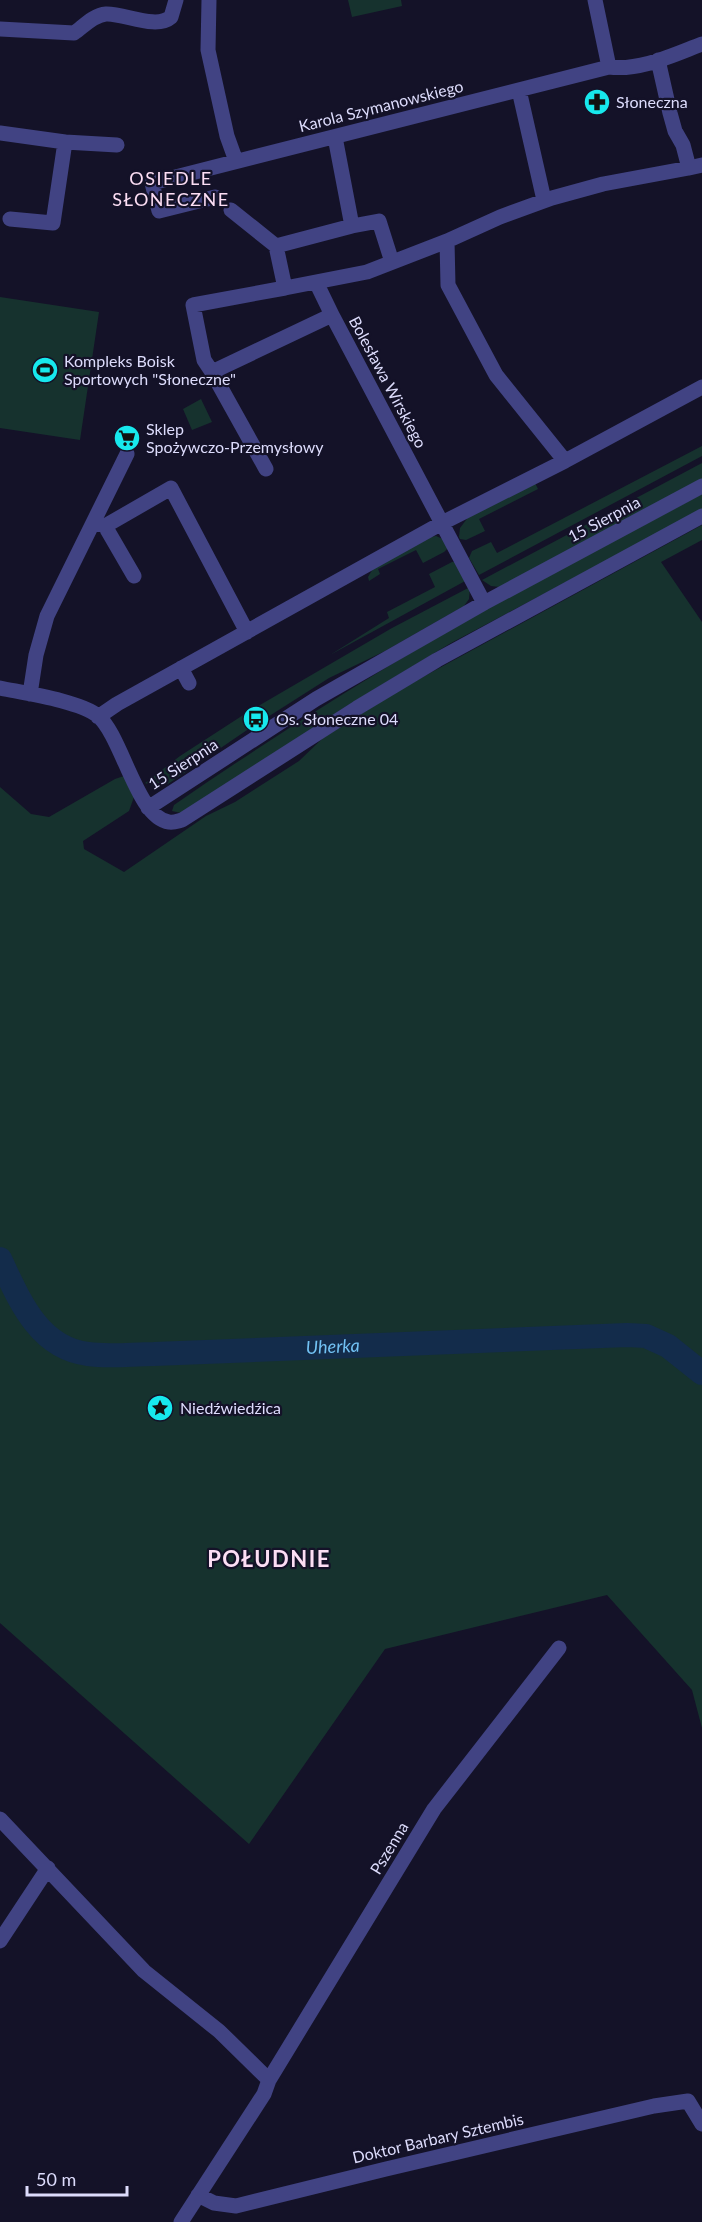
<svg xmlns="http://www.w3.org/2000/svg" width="702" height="2222" font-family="Lato,sans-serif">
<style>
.green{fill:#16322e}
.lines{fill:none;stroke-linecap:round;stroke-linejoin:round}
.river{stroke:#132c4b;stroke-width:24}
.minor{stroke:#414383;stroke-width:15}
.labels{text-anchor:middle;stroke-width:4.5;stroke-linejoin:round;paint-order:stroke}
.poi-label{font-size:16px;fill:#dddcfc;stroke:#141228;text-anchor:start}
.street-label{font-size:16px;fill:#dddcfc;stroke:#141228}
.neighbourhood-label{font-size:18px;letter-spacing:1.5px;fill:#fcdef4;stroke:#141228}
.water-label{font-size:18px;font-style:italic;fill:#72c2f4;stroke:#141228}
.district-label{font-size:22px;font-weight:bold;letter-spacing:1.5px;fill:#fcdef4;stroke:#141228}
</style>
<rect width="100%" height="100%" fill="#141228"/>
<!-- green -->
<path class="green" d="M 348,0 L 401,0 L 402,6 L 352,17 Z
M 0,297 L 99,312 L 80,440 L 0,428 Z
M 201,399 L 212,422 L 192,430 L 183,409 Z
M 702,446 L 702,456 L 479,575 L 469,558 L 472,551 L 491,542 L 497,553 Z
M 702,463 L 702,479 L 500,587 L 491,586 L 482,580 Z
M 534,481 L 538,489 L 479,519 L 485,531 L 466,540 L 460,539 L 459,537 L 460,528 L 469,516 Z
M 702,494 L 702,510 L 451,643 L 345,707 L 181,813 L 172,811 L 174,805 C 259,746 346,691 434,639 C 522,587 613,542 702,494 Z
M 702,525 L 702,540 L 661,562 L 702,622 L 702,1728 L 692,1690 L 607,1595 L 385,1649 L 249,1844 L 0,1623 L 0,787 L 31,814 L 49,817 L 115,779 L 124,776 L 134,797 L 129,811 L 83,841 L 84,849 L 124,872 L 206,816 L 235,802 L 299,761 L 323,738 L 399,690 Z
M 436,536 L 445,540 L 449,547 L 444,552 L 423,563 L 416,550 L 378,569 L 380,574 L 369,581 L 368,577 L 374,567 L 431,537 Z
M 452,562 L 455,562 L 467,580 L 330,655 L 389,618 L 387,612 L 435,587 L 429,574 Z
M 470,587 L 469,599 L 464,606 L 385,651 L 329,678 L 263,720 L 260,716 L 253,720 L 253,709 L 392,628 Z
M 251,710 L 252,721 L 248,724 L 250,728 L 168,784 L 157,787 L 145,783 L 180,756 Z"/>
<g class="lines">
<!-- river -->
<path class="river" id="s1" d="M 0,1259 C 19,1299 38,1348 88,1354 C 109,1357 132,1354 154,1354 L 627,1335 L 646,1336 L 668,1346 L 702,1373"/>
<!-- minor -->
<path class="minor" d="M 209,0 L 208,50 L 227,136 L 236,161
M 595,0 L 609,67
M 0,29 L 74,33 C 83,27 93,15 106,14 C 124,13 156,30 171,17 L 176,0
M 658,60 L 670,113 L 675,131 L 683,145 L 689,168 L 702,165
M 519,90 L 544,200
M 0,133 L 65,142 L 117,145
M 335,137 L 352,226
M 215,197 L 159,211 L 152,183 L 609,67 C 640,71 673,55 702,44
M 231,210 L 276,246 L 285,288 L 367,272 L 447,241 L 500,217 L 552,198 L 603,184 L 689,168
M 10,219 L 53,223 L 65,142
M 447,241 L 448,285 L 496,375 L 565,461
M 276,246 L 352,226 L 379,221 L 392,262
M 316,282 L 332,315
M 212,372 L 204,360 L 193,305 L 285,288
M 266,469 L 212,372 L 332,315 L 484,603
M 94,522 L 105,526 L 171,488 L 247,632
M 105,526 L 134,576
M 181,668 L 189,683
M 0,688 C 24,693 80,701 98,716 C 122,736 137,818 169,822 C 173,823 178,821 182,820 L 357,708 L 437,660 L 702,516
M 30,694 L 36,655 L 47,616 L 127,454
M 98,717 L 117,704 L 442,523 L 565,461 L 702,387
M 148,808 L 316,699 L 484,603 L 702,486
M 0,1819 L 144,1971 L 219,2031 L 269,2080
M 0,1941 L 48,1868
M 198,2195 L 214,2203 L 236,2206 L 386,2169 L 654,2106 L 688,2101 L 702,2124
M 181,2222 L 264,2094 L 269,2080 L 434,1809 L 559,1648"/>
</g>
<!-- icons -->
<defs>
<symbol id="pharmacy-disc" viewBox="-11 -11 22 22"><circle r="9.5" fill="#17e8ed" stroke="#141228"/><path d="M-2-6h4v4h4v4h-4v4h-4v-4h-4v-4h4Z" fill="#111"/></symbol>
<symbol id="stadium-disc" viewBox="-11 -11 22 22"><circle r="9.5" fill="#17e8ed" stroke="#141228"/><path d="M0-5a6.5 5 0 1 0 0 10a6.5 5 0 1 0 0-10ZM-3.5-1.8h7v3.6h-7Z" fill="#111"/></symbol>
<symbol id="supermarket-disc" viewBox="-11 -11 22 22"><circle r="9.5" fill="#17e8ed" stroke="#141228"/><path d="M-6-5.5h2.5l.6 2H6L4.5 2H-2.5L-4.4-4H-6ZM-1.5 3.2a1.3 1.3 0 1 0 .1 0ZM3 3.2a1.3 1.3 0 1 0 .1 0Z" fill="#111"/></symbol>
<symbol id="bus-disc" viewBox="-11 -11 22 22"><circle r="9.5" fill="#17e8ed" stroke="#141228"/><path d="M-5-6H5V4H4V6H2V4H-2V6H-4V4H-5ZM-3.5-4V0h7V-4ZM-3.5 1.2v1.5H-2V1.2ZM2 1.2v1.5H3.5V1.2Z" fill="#111"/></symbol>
<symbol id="sight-disc" viewBox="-11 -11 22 22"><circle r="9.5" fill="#17e8ed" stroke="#141228"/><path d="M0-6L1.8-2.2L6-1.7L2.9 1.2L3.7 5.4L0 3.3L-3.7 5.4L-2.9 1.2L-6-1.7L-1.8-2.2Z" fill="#111"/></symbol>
</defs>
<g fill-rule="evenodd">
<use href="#pharmacy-disc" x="582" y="87" width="30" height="30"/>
<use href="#stadium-disc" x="30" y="355" width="30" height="30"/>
<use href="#supermarket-disc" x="112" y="423" width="30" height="30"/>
<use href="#bus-disc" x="241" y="704" width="30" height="30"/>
<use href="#sight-disc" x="145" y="1393" width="30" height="30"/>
</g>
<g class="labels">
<!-- poi labels -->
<g class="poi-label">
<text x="616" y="108">Słoneczna</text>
<text x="64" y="367">Kompleks Boisk<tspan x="64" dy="18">Sportowych "Słoneczne"</tspan></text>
<text x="146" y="435">Sklep<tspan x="146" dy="18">Spożywczo-Przemysłowy</tspan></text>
<text x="276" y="725">Os. Słoneczne 04</text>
<text x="180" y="1414">Niedźwiedźica</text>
</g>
<!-- street labels -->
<g class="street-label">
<text transform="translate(381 106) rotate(-14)" y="6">Karola Szymanowskiego</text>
<text transform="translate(388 382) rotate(62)" y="6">Bolesława Wirskiego</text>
<text transform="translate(604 519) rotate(-28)" y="6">15 Sierpnia</text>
<text transform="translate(183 764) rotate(-33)" y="6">15 Sierpnia</text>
<text transform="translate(389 1848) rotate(-59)" y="6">Pszenna</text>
<text transform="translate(438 2138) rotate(-13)" y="6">Doktor Barbary Sztembis</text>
</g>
<!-- neighbourhood labels -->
<g class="neighbourhood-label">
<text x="171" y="185">OSIEDLE<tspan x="171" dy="21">SŁONECZNE</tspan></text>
</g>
<!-- water labels -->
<g class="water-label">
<text dy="6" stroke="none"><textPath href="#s1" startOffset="381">Uherka</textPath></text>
</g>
<!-- district labels -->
<g class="district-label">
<text x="269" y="1567">POŁUDNIE</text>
</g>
</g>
<!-- scale -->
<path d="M27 2186v9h100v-9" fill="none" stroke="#dddcfc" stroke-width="3"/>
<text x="36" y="2186" font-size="18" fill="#dddcfc" stroke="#141228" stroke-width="4.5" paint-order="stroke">50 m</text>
</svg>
